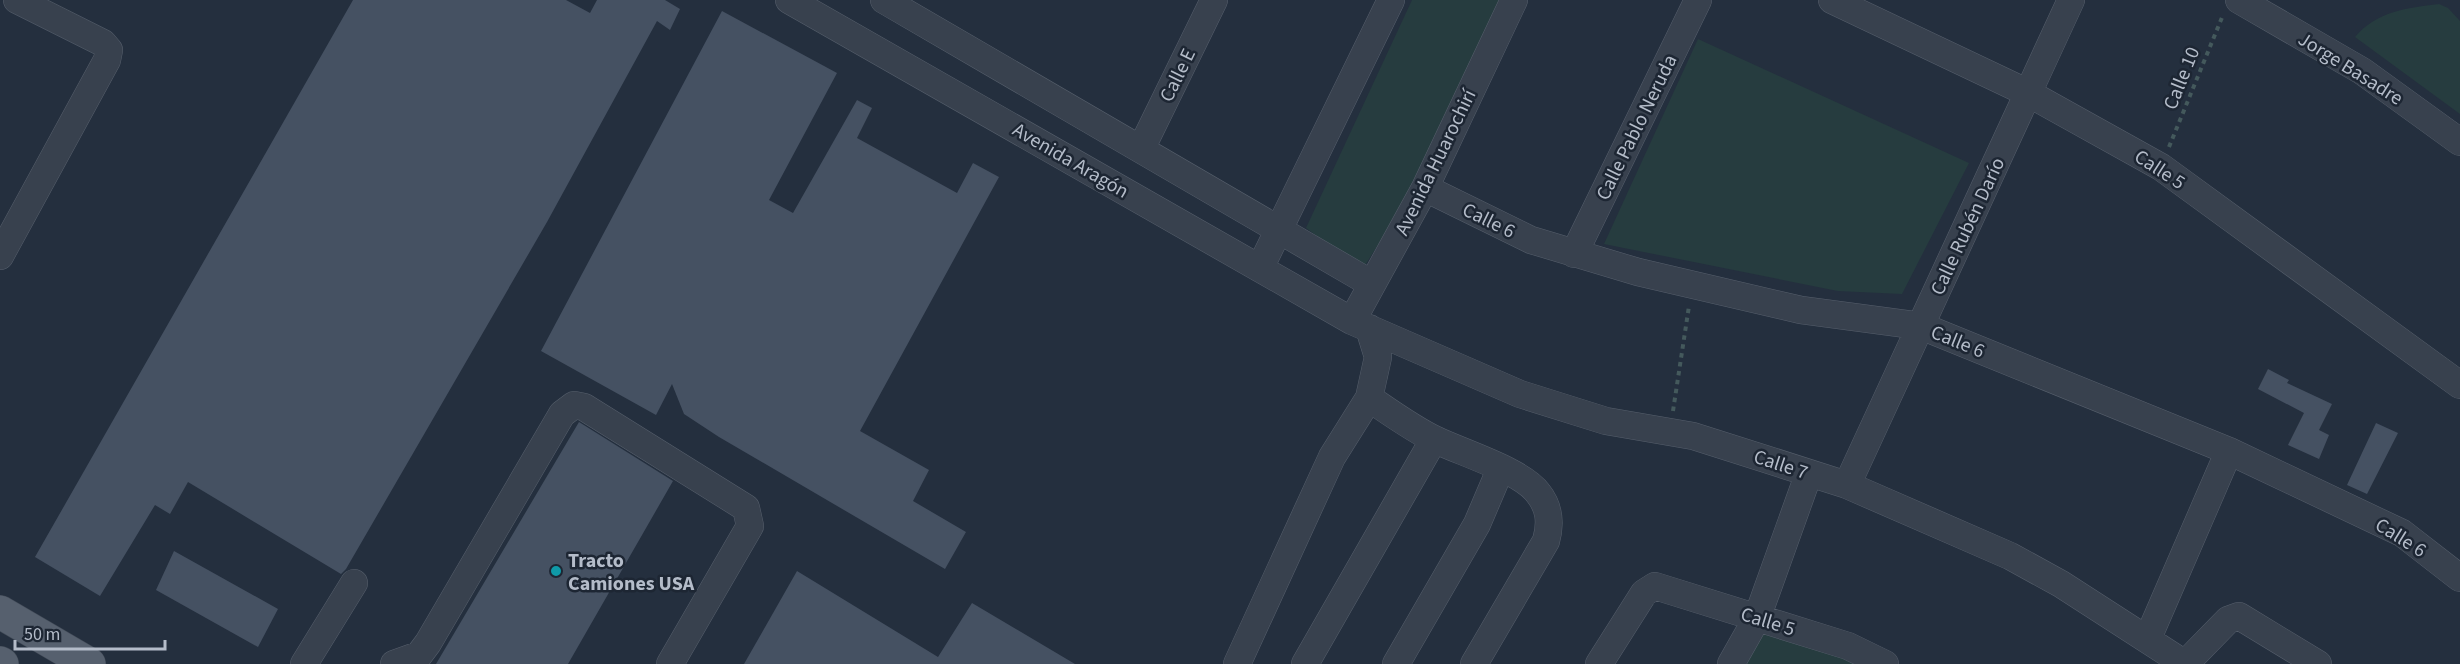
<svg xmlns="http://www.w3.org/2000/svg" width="2460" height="664" font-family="'Source Sans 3',sans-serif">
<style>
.green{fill:#263c3f}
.building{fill:#455162}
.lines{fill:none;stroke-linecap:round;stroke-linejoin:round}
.minor-casing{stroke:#565f6c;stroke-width:28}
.major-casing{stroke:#414a57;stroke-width:34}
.path{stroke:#44595c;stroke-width:4;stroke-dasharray:4.5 4.5;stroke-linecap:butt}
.minor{stroke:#38414e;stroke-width:27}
.major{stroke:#56606e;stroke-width:33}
.culture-dot{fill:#0f9aa8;stroke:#1d2633;stroke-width:2}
.labels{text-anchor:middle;stroke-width:5;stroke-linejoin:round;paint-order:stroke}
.street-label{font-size:20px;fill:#b4bcc9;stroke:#1d2633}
.poi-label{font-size:20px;font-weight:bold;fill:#b4bcc9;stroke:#1d2633;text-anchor:start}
</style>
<rect width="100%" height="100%" fill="#242f3e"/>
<!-- green -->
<path class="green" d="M 1412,0 L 1502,0 L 1420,179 L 1362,270 L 1306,228 Z
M 2439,4 L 2448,8 L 2460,21 L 2460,114 L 2355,37 C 2377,11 2407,8 2439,4 Z
M 1698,39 L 1969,163 L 1902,294 L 1838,291 L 1604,244 Z
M 1758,627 L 1858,664 L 1738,664 Z"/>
<!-- building -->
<path class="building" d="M 353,0 L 566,0 L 590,13 L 597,0 L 665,0 L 680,9 L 670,30 L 657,21 L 547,222 L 346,569 L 341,574 L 188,482 L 170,514 L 155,505 L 100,596 L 35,557 Z
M 722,11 L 837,73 L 769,200 L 793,213 L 857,100 L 872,108 L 857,138 L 957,193 L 973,163 L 999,177 L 860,431 L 929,470 L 913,501 L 966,532 L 945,569 L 719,437 L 684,414 L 672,384 L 656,415 L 541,351 Z
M 2268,369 L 2289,380 L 2287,383 L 2332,404 L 2319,430 L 2329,435 L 2319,459 L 2288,445 L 2304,413 L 2258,389 Z
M 579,422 L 673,481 L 568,664 L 436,664 Z
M 2376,423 L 2398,433 L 2367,494 L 2347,485 Z
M 174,551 L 278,609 L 258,647 L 156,590 Z
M 797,571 L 938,657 L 972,603 L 1075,664 L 744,664 Z"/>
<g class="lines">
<defs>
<path id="minor" d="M 789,0 L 1352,321 L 1520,394 L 1606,421 L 1693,436 L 1847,485 L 2010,556 L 2061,584 L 2185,664
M 884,0 L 1372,284
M 1832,0 L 2028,93 L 2161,167 L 2460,385
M 2239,0 L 2362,71 L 2460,142
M 1141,149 L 1214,0
M 1425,188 L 1531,240 L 1638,272 L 1801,310 L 1921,326 L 2229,451 L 2402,533 L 2460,578
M 1574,254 L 1698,0
M 0,256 L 107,60 L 109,50 L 103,43 L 17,0
M 1260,268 L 1391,0
M 1352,321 L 1425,188 L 1514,0
M 1369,398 C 1391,413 1413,429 1436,440 C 1463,453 1522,471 1538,493 C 1550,508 1551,523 1546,541 L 1474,664
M 1847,485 L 2071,0
M 2148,638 L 2229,451
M 304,664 L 354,583
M 394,664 L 419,655 L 428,643 L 562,414 L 574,405 L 584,407 L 746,508 L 750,526 L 670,664
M 1237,664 L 1332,457 L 1369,398 L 1378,357 L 1369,328
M 1305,664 L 1434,439
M 1396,664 L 1477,524 L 1500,470
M 1599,664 L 1644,593 L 1655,586 L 1848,646 L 1885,664
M 1731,664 L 1757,618 L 1809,473
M 2185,664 L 2228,620 L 2239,616 L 2318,664"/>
<path id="major" d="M 0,612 L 89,664
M 0,663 L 2,664"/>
</defs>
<!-- minor casing -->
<use href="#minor" class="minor-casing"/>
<!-- major casing -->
<use href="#major" class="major-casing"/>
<!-- path -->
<path class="path" d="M 2169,147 L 2223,15
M 1673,411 L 1689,306"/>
<!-- minor -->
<use href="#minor" class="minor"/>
<!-- major -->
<use href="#major" class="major"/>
</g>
<!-- markers -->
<circle class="culture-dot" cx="556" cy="571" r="6"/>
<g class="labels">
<!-- street labels -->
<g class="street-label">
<text transform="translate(2351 68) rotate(32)" y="7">Jorge Basadre</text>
<text transform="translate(1177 75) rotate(-64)" y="7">Calle E</text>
<text transform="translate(2181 78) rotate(-68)" y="7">Calle 10</text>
<text transform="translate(1636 127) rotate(-64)" y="7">Calle Pablo Neruda</text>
<text transform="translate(1071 160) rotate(30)" y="7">Avenida Aragón</text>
<text transform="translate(1435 162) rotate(-64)" y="7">Avenida Huarochirí</text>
<text transform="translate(2160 169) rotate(33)" y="7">Calle 5</text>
<text transform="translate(1489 220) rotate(26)" y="7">Calle 6</text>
<text transform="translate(1967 226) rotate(-65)" y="7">Calle Rubén Darío</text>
<text transform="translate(1958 341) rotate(22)" y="7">Calle 6</text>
<text transform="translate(1781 464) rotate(18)" y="7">Calle 7</text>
<text transform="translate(2401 537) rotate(32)" y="7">Calle 6</text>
<text transform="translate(1768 621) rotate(17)" y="7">Calle 5</text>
</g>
<!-- poi labels -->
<g class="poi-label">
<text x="568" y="567">Tracto<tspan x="568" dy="23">Camiones USA</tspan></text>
</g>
</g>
<!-- scale -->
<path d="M15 640v9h150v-9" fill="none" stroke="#b4bcc9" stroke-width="3"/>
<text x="24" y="640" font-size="18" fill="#b4bcc9" stroke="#1d2633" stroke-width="4.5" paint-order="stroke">50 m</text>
</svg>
